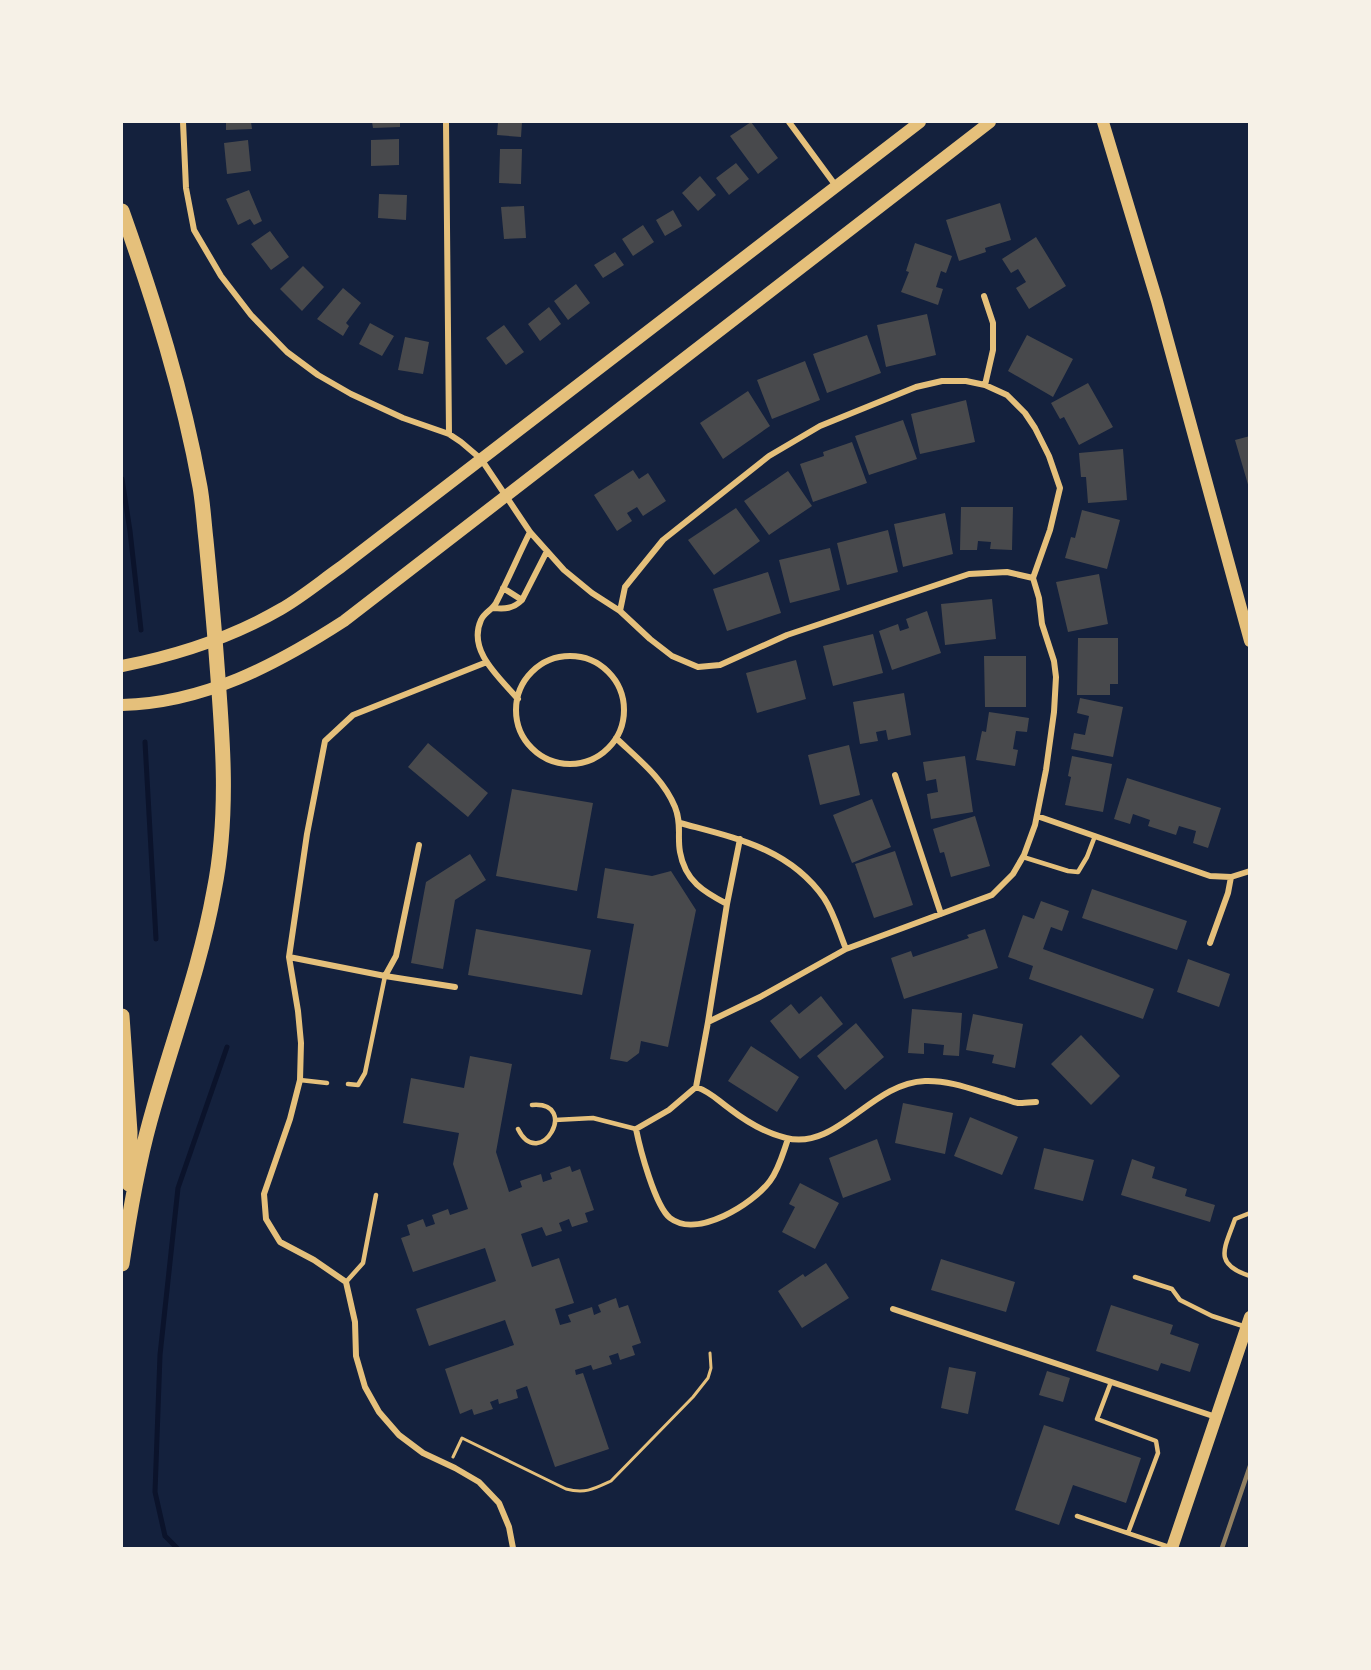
<svg xmlns="http://www.w3.org/2000/svg" width="1371" height="1670" font-family="'Exo 2',sans-serif">
<style>
.lines{fill:none;stroke-linecap:round;stroke-linejoin:round}
.stream{stroke:#0b132b;stroke-width:5}
.building{fill:#48494c}
.path{stroke:#e5c07b;stroke-width:3}
.service{stroke:#e5c07b;stroke-width:4.5}
.minor{stroke:#e5c07b;stroke-width:6}
.secondary{stroke:#e5c07b;stroke-width:12}
.motorway{stroke:#e5c07b;stroke-width:15}
.rail{stroke:#918062;stroke-width:4.5}
</style>
<rect width="100%" height="100%" fill="#14213d"/>
<g class="lines">
<!-- stream -->
<path class="stream" d="M 122,479 L 130,531 L 141,630
M 145,742 L 156,939
M 177,1548 L 165,1536 L 155,1492 L 160,1355 L 178,1188 L 227,1047"/>
</g>
<!-- building -->
<path class="building" d="M 226,122 L 251,122 L 252,129 L 226,130 Z
M 372,122 L 400,122 L 400,127 L 373,128 Z
M 498,122 L 522,122 L 521,137 L 497,135 Z
M 751,122 L 778,158 L 758,174 L 730,136 Z
M 399,139 L 399,165 L 371,166 L 371,140 Z
M 248,140 L 251,171 L 227,174 L 224,143 Z
M 500,149 L 522,149 L 521,184 L 499,183 Z
M 736,163 L 749,179 L 729,195 L 716,178 Z
M 700,176 L 716,195 L 698,211 L 682,193 Z
M 249,190 L 262,221 L 254,225 L 250,219 L 238,225 L 226,199 Z
M 379,194 L 407,195 L 406,220 L 378,218 Z
M 1000,203 L 1011,240 L 985,248 L 986,252 L 959,261 L 946,220 Z
M 524,206 L 526,238 L 504,239 L 501,207 Z
M 673,210 L 682,226 L 665,236 L 656,220 Z
M 643,225 L 654,242 L 633,256 L 622,239 Z
M 270,231 L 289,257 L 271,270 L 251,244 Z
M 1036,237 L 1066,286 L 1029,309 L 1016,288 L 1026,282 L 1018,269 L 1011,273 L 1002,259 Z
M 915,243 L 952,256 L 946,273 L 941,271 L 936,287 L 943,289 L 938,305 L 901,292 L 909,272 L 906,271 Z
M 615,252 L 624,265 L 603,278 L 594,265 Z
M 303,266 L 324,287 L 302,311 L 280,289 Z
M 576,284 L 590,303 L 568,320 L 554,301 Z
M 343,288 L 361,303 L 346,323 L 349,326 L 343,336 L 317,319 Z
M 549,307 L 561,324 L 540,341 L 528,324 Z
M 927,314 L 936,355 L 886,367 L 877,325 Z
M 370,323 L 394,336 L 382,356 L 359,344 Z
M 504,325 L 524,352 L 506,365 L 486,338 Z
M 867,335 L 881,373 L 827,393 L 813,354 Z
M 1027,335 L 1073,359 L 1053,397 L 1008,371 Z
M 405,337 L 429,342 L 423,374 L 398,370 Z
M 805,361 L 820,400 L 772,419 L 757,380 Z
M 1088,383 L 1113,427 L 1079,445 L 1064,417 L 1060,419 L 1051,403 Z
M 748,391 L 770,426 L 723,459 L 700,423 Z
M 966,400 L 975,442 L 920,454 L 911,414 Z
M 903,420 L 917,459 L 869,475 L 855,436 Z
M 1250,436 L 1250,488 L 1249,488 L 1235,440 Z
M 852,442 L 867,483 L 813,502 L 800,464 L 824,456 L 823,452 Z
M 1123,449 L 1127,500 L 1088,503 L 1086,477 L 1081,477 L 1079,453 Z
M 633,470 L 639,479 L 648,473 L 666,501 L 643,516 L 637,507 L 627,513 L 632,521 L 617,531 L 594,495 Z
M 788,471 L 812,506 L 769,535 L 744,501 Z
M 961,507 L 1013,507 L 1012,550 L 990,549 L 991,542 L 978,541 L 977,550 L 960,550 Z
M 736,508 L 760,541 L 714,575 L 688,540 Z
M 1082,510 L 1120,520 L 1107,569 L 1065,558 L 1071,537 L 1075,538 Z
M 945,513 L 953,554 L 903,567 L 894,524 Z
M 888,530 L 898,572 L 847,585 L 837,543 Z
M 830,548 L 840,590 L 790,603 L 779,560 Z
M 768,572 L 781,613 L 727,631 L 713,589 Z
M 1099,574 L 1108,624 L 1068,632 L 1056,582 Z
M 992,599 L 996,639 L 945,645 L 941,604 Z
M 927,611 L 941,653 L 892,670 L 879,631 L 898,624 L 900,631 L 909,628 L 906,619 Z
M 873,634 L 883,673 L 833,686 L 823,646 Z
M 1078,638 L 1118,638 L 1118,684 L 1110,684 L 1110,695 L 1077,695 Z
M 984,656 L 1026,656 L 1026,707 L 985,707 Z
M 796,660 L 806,699 L 757,713 L 746,673 Z
M 904,693 L 911,735 L 888,740 L 886,730 L 876,732 L 878,741 L 860,744 L 853,702 Z
M 1080,698 L 1123,707 L 1113,757 L 1071,749 L 1074,733 L 1085,735 L 1089,716 L 1077,713 Z
M 989,712 L 1029,718 L 1027,732 L 1016,731 L 1013,749 L 1018,750 L 1015,766 L 976,760 L 982,731 L 986,732 Z
M 428,743 L 488,793 L 468,817 L 408,767 Z
M 849,745 L 860,795 L 820,805 L 808,755 Z
M 965,756 L 973,812 L 931,819 L 927,794 L 938,792 L 936,779 L 926,781 L 923,762 Z
M 1072,756 L 1112,764 L 1103,812 L 1065,805 L 1071,777 L 1068,776 Z
M 1127,778 L 1221,808 L 1208,848 L 1193,843 L 1196,831 L 1179,826 L 1176,835 L 1148,826 L 1150,820 L 1133,814 L 1130,824 L 1114,819 Z
M 512,789 L 593,803 L 577,891 L 496,876 Z
M 872,799 L 891,847 L 852,863 L 833,815 Z
M 975,816 L 990,866 L 951,877 L 944,852 L 940,853 L 933,829 Z
M 895,851 L 913,905 L 874,918 L 855,864 Z
M 470,854 L 486,880 L 455,900 L 443,969 L 411,963 L 426,882 Z
M 605,868 L 652,876 L 671,871 L 696,910 L 668,1047 L 641,1041 L 639,1053 L 627,1062 L 610,1059 L 634,924 L 597,918 Z
M 1092,889 L 1187,921 L 1177,950 L 1082,918 Z
M 1041,901 L 1069,911 L 1062,931 L 1051,927 L 1043,949 L 1154,989 L 1143,1019 L 1029,979 L 1033,966 L 1008,957 L 1023,915 L 1034,919 Z
M 476,929 L 591,950 L 582,995 L 468,975 Z
M 985,929 L 998,968 L 904,999 L 891,958 L 911,951 L 913,957 L 969,938 L 967,935 Z
M 1188,959 L 1230,974 L 1219,1007 L 1177,992 Z
M 821,996 L 843,1024 L 800,1059 L 770,1021 L 791,1004 L 799,1014 Z
M 912,1009 L 962,1013 L 959,1056 L 943,1055 L 944,1045 L 924,1043 L 924,1054 L 908,1053 Z
M 973,1014 L 1023,1024 L 1015,1068 L 992,1063 L 994,1055 L 966,1050 Z
M 856,1023 L 884,1057 L 845,1090 L 817,1056 Z
M 1081,1035 L 1120,1076 L 1091,1105 L 1051,1064 Z
M 751,1046 L 799,1077 L 777,1112 L 728,1081 Z
M 470,1056 L 512,1064 L 496,1152 L 509,1192 L 522,1187 L 520,1181 L 541,1174 L 543,1182 L 552,1179 L 550,1173 L 570,1166 L 572,1172 L 580,1169 L 594,1210 L 585,1213 L 588,1222 L 572,1227 L 569,1219 L 559,1223 L 562,1231 L 546,1236 L 542,1227 L 521,1234 L 532,1267 L 559,1258 L 574,1303 L 555,1309 L 560,1325 L 571,1322 L 568,1315 L 592,1307 L 594,1315 L 601,1312 L 598,1305 L 616,1298 L 619,1308 L 628,1305 L 641,1343 L 632,1346 L 635,1355 L 620,1360 L 618,1353 L 609,1356 L 612,1364 L 593,1370 L 591,1365 L 575,1370 L 576,1375 L 583,1373 L 609,1449 L 555,1467 L 527,1386 L 516,1390 L 518,1398 L 499,1404 L 498,1399 L 490,1402 L 493,1409 L 474,1415 L 472,1409 L 460,1414 L 445,1369 L 514,1345 L 505,1320 L 429,1346 L 416,1309 L 496,1281 L 485,1248 L 413,1272 L 401,1238 L 410,1235 L 407,1225 L 423,1219 L 426,1227 L 435,1224 L 432,1215 L 448,1209 L 450,1215 L 468,1209 L 453,1164 L 459,1133 L 403,1123 L 411,1078 L 464,1088 Z
M 903,1103 L 953,1113 L 945,1154 L 895,1143 Z
M 970,1117 L 1018,1137 L 1002,1175 L 954,1156 Z
M 877,1139 L 891,1180 L 843,1198 L 829,1158 Z
M 1044,1148 L 1094,1160 L 1083,1201 L 1034,1189 Z
M 1132,1159 L 1155,1167 L 1152,1178 L 1187,1189 L 1185,1196 L 1215,1205 L 1210,1222 L 1121,1195 Z
M 800,1183 L 839,1203 L 815,1249 L 782,1232 L 795,1207 L 789,1204 Z
M 941,1259 L 1015,1282 L 1006,1312 L 931,1290 Z
M 826,1263 L 849,1298 L 802,1328 L 778,1291 L 803,1274 L 805,1277 Z
M 1111,1305 L 1173,1325 L 1170,1334 L 1199,1344 L 1190,1372 L 1161,1363 L 1158,1371 L 1096,1351 Z
M 949,1367 L 976,1372 L 968,1414 L 941,1408 Z
M 1047,1371 L 1070,1378 L 1063,1402 L 1039,1395 Z
M 1044,1425 L 1141,1458 L 1126,1503 L 1073,1485 L 1059,1525 L 1015,1510 Z"/>
<g class="lines">
<!-- path -->
<path class="path" d="M 453,1457 L 462,1438 L 566,1489 C 585,1494 594,1489 611,1481 L 693,1397 L 708,1378 L 711,1368 L 710,1353"/>
<!-- service -->
<path class="service" d="M 1023,857 L 1068,871 L 1078,872 L 1087,857 L 1095,836
M 300,1080 L 327,1083
M 348,1084 L 358,1085 L 365,1073 L 385,976
M 555,1120 L 593,1118 L 636,1129
M 518,1129 C 540,1173 581,1101 532,1105
M 1250,1213 L 1235,1219 C 1225,1248 1212,1264 1250,1276
M 1135,1277 L 1172,1289 L 1180,1300 L 1212,1316 L 1246,1327
M 346,1282 L 363,1263 L 376,1195
M 1111,1382 L 1097,1419 L 1156,1441 L 1158,1453 L 1128,1533
M 1077,1516 L 1172,1548"/>
<!-- minor -->
<path class="minor" d="M 183,122 L 186,188 L 194,230 L 221,276 L 251,315 L 287,352 L 318,375 L 351,394 L 403,418 L 449,434 L 461,442 L 481,459 L 530,532 L 564,570 L 592,593 L 620,611 L 650,639 L 672,656 L 698,667 L 720,665 L 787,635 L 969,574 L 1007,572 L 1033,578
M 446,122 L 449,434
M 789,122 L 836,186
M 984,296 L 993,323 L 993,350 L 985,385
M 503,588 L 522,600
M 493,608 C 505,609 513,609 522,600 L 547,551
M 620,611 L 625,587 L 663,540 L 769,456 L 820,426 L 916,387 L 942,381 L 966,381 L 985,385 L 1007,395 L 1025,413 L 1035,428 L 1049,456 L 1060,488 L 1050,530 L 1033,578
M516 710a54 54 0 1 1 108 0a54 54 0 1 1-108 0Z
M 487,662 L 353,715 L 325,741 L 307,834 L 289,957 L 298,1011 L 301,1043 L 300,1080 L 290,1119 L 264,1194 L 266,1219 L 280,1242 L 314,1260 L 346,1282 L 355,1322 L 356,1356 L 365,1387 L 379,1412 L 399,1435 L 423,1453 L 455,1468 L 479,1482 L 499,1503 L 509,1527 L 513,1548
M 518,699 C 500,678 467,651 481,620 C 484,613 492,610 496,603 C 508,580 518,556 530,532
M 616,738 C 638,759 663,778 675,807 C 682,824 677,836 680,852 C 685,881 704,892 727,904 L 708,1022
M 895,775 L 941,914
M 1037,816 L 1210,876 L 1231,877 L 1250,871
M 680,823 C 735,838 789,848 824,898 C 834,913 839,932 846,949
M 727,904 L 740,839
M 1210,943 L 1228,893 L 1231,877
M 289,957 L 385,976 L 396,956 L 419,845
M 385,976 L 455,987
M 696,1087 C 711,1092 717,1100 730,1109 C 747,1122 765,1133 786,1138 C 837,1151 871,1083 925,1081 C 951,1080 976,1091 1001,1098 C 1006,1099 1012,1102 1018,1103 C 1024,1103 1031,1102 1036,1102
M 788,1139 C 783,1153 779,1169 770,1181 C 753,1204 697,1239 670,1218 C 655,1206 640,1149 636,1129 L 669,1110 L 696,1087 L 708,1022 L 760,997 L 846,949 L 992,895 L 1013,874 L 1024,855 L 1035,825 L 1046,770 L 1054,712 L 1056,677 L 1054,661 L 1042,624 L 1039,598 L 1033,578
M 893,1309 L 1216,1417"/>
<!-- secondary -->
<path class="secondary" d="M 1103,122 L 1157,301 L 1250,641
M 122,666 C 178,655 231,638 281,609 C 302,597 321,581 341,567 L 920,122
M 122,705 C 204,703 276,665 344,621 L 990,122
M 1172,1548 L 1250,1317"/>
<!-- motorway -->
<path class="motorway" d="M 122,211 C 154,301 183,392 200,487 C 203,504 204,523 206,540 C 210,582 214,623 217,665 C 223,741 229,816 214,891 C 200,969 171,1044 150,1121 C 137,1168 129,1216 122,1264
M 122,1016 L 130,1132 L 129,1184"/>
<!-- rail -->
<path class="rail" d="M 1222,1548 L 1250,1466"/>
</g>
<!-- border -->
<rect width="1371" height="1670" fill="none" stroke="#f6f1e7" stroke-width="246"/>
</svg>
